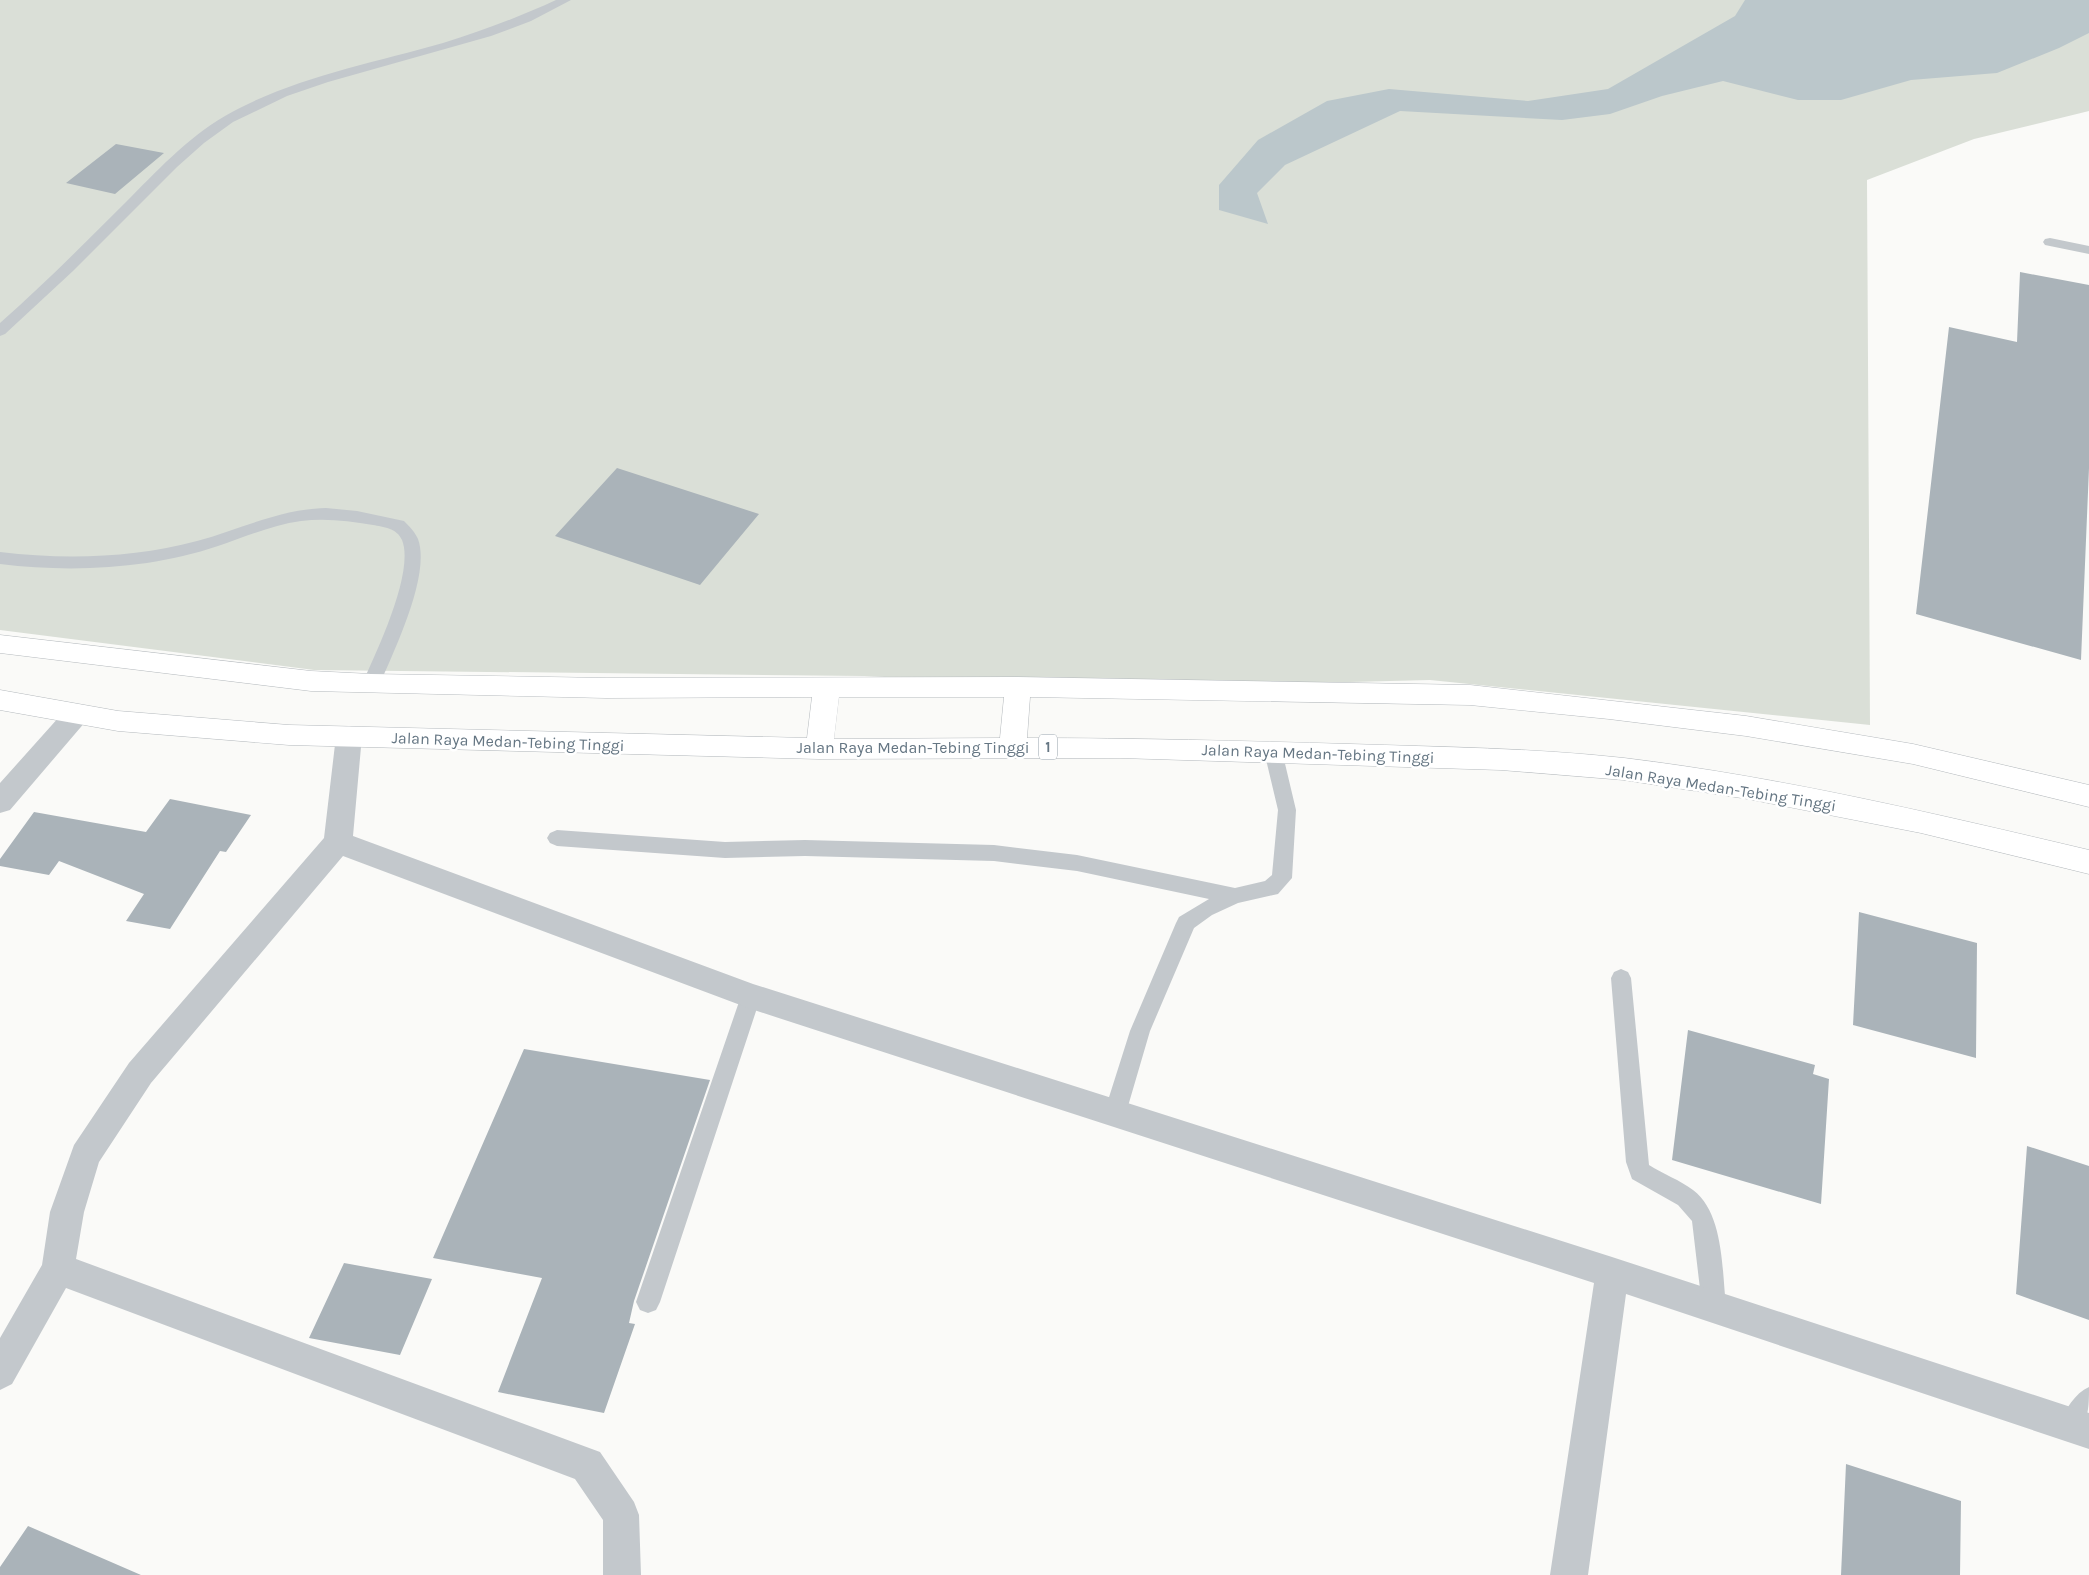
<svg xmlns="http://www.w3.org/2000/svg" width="2089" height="1575" font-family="Karla,sans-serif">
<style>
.green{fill:#dadfd7}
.water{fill:#bbc7cb}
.building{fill:#aab3b9}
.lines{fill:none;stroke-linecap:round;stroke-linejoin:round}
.trunk-casing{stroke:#b4b9bd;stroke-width:1}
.service{fill:#c3c8cc;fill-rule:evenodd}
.minor{fill:#c3c8cc;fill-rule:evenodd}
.trunk{fill:#fff;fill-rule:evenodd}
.labels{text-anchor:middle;stroke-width:5;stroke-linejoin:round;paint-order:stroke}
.shield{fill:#fff;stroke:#939fa8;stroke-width:1}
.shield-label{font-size:15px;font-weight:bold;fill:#657683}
.street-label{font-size:16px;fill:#657683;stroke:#fff}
</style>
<rect width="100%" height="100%" fill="#fafaf8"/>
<!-- green -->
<path class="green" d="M 0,0 L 2089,0 L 2089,111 L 1974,139 L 1867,180 L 1870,725 L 1430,680 L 1108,688 L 864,676 L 314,670 L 0,630 Z"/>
<!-- water -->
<path class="water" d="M 1745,0 L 2089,0 L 2089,33 L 2059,48 L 1997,73 L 1911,80 L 1841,100 L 1798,100 L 1723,81 L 1662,96 L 1610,114 L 1562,120 L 1400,111 L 1285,165 L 1257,193 L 1268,224 L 1219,210 L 1219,185 L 1258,140 L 1327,101 L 1389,89 L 1528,101 L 1608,89 L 1735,16 Z"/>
<!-- building -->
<path class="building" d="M 116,144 L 164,153 L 115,194 L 66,183 Z
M 2020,272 L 2089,285 L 2089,468 L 2081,660 L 1916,614 L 1949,327 L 2017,342 Z
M 617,468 L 759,514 L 700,585 L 555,536 Z
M 170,799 L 251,815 L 226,852 L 220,851 L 170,929 L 126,921 L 144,894 L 59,861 L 49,875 L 0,866 L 0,859 L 34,812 L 146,832 Z
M 1859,912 L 1977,943 L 1976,1058 L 1853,1025 Z
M 1688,1030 L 1815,1065 L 1813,1074 L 1829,1079 L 1821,1204 L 1672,1160 Z
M 524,1049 L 710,1080 L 634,1301 L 629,1323 L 635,1324 L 604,1413 L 498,1392 L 542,1278 L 433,1258 Z
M 2027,1146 L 2089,1166 L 2089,1320 L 2016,1294 Z
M 344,1263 L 432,1279 L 400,1355 L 309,1338 Z
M 1846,1464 L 1961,1501 L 1960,1575 L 1841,1575 Z
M 28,1526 L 141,1575 L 0,1575 L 0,1567 Z"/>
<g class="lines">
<defs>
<path id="trunk" d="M 0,635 L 311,671 L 371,674 L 606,678 L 1018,677 L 1470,685 L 1746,716 L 1913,744 L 2089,785 L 2089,807 L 1913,764 L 1746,736 L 1609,719 L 1470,705 L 1030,697 L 1027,738 C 1135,738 1242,741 1350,744 C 1442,747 1533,748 1624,758 C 1781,777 1936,814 2089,850 L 2089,874 L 1921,833 L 1748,799 L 1624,780 L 1501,770 L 1120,758 L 819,759 L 289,745 L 118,731 L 0,710 L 0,690 L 118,711 L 289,725 L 807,738 L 812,697 L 606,698 L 311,691 L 0,653 ZM 839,697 L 1004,697 L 1000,738 L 834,739 Z"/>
</defs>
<!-- trunk casing -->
<use href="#trunk" class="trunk-casing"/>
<!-- service -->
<path class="service" d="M 556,0 L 571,0 L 531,21 L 491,36 L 328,82 L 287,96 L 233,122 L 204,143 L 177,167 L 73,271 L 5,334 L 0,336 L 0,323 C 43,285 84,244 125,203 C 156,172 187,138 225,116 C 291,78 370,64 443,43 C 482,31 519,17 556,0 Z
M 2050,238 L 2089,246 L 2089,254 L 2045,245 L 2043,242 L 2045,239 Z
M 326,508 L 357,511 L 404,521 C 409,526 415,532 418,539 C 431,575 394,650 380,684 L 377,689 L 371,691 L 365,689 L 362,684 C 376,653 415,572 402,540 C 397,528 383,527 373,525 C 349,521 325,518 301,521 C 272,525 245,537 218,546 C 195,554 171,559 147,563 C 98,570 49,570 0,564 L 0,552 C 66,560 133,558 197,541 C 241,529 280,509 326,508 Z
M 1273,744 L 1280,746 L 1282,751 L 1296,810 L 1292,878 L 1278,894 L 1238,903 L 1212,915 L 1194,928 L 1150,1031 L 1126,1113 L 1123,1120 L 1115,1123 L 1107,1120 L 1104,1113 L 1130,1031 L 1176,923 L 1179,917 L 1209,899 L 1077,871 L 994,861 L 805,856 L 725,858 L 557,846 L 550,843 L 547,838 L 550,833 L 557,830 L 725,842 L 805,840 L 994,845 L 1077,855 L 1235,888 L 1265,881 L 1272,875 L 1278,810 L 1264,751 L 1266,746 Z
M 1621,969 L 1628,972 L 1631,978 L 1649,1165 C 1663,1174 1680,1180 1693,1190 C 1724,1213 1722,1271 1726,1306 L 1722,1314 L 1714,1317 L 1706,1314 L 1702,1306 L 1692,1221 L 1678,1205 L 1632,1179 L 1626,1162 L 1611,978 L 1614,972 Z
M 751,987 L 758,990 L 761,996 L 660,1302 L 656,1310 L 648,1313 L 640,1310 L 636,1302 L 741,996 L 744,990 Z
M 2089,1387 C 2089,1407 2089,1427 2071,1436 L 2062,1433 L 2059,1424 C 2065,1410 2075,1393 2089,1387 Z"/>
<!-- minor -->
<path class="minor" d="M 77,704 L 86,707 L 90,714 L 86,721 L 10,810 L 0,813 L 0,783 L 68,707 Z
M 349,726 L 358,729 L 362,736 L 353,836 L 753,984 L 1612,1257 L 2089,1413 L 2089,1449 L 1626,1294 L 1588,1575 L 1550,1575 L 1594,1283 L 751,1009 L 343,856 L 151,1083 L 99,1162 L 84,1212 L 76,1259 L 600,1452 L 634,1502 L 639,1515 L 641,1575 L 603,1575 L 603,1520 L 575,1479 L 66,1288 L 12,1384 L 0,1390 L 0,1338 L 42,1265 L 50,1212 L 74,1145 L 129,1063 L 324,838 L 336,736 L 340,729 Z"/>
<!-- trunk -->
<use href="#trunk" class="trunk"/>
</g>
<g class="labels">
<!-- shield labels -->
<rect class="shield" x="1039" y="734.5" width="18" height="25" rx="4"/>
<g class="shield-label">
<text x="1048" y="752">1</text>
</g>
<!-- street labels -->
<g class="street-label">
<text transform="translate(508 741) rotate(2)" y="6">Jalan Raya Medan-Tebing Tinggi</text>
<text x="913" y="753">Jalan Raya Medan-Tebing Tinggi</text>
<text transform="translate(1318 753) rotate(2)" y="6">Jalan Raya Medan-Tebing Tinggi</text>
<text transform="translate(1721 787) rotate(9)" y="6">Jalan Raya Medan-Tebing Tinggi</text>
</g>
</g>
</svg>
